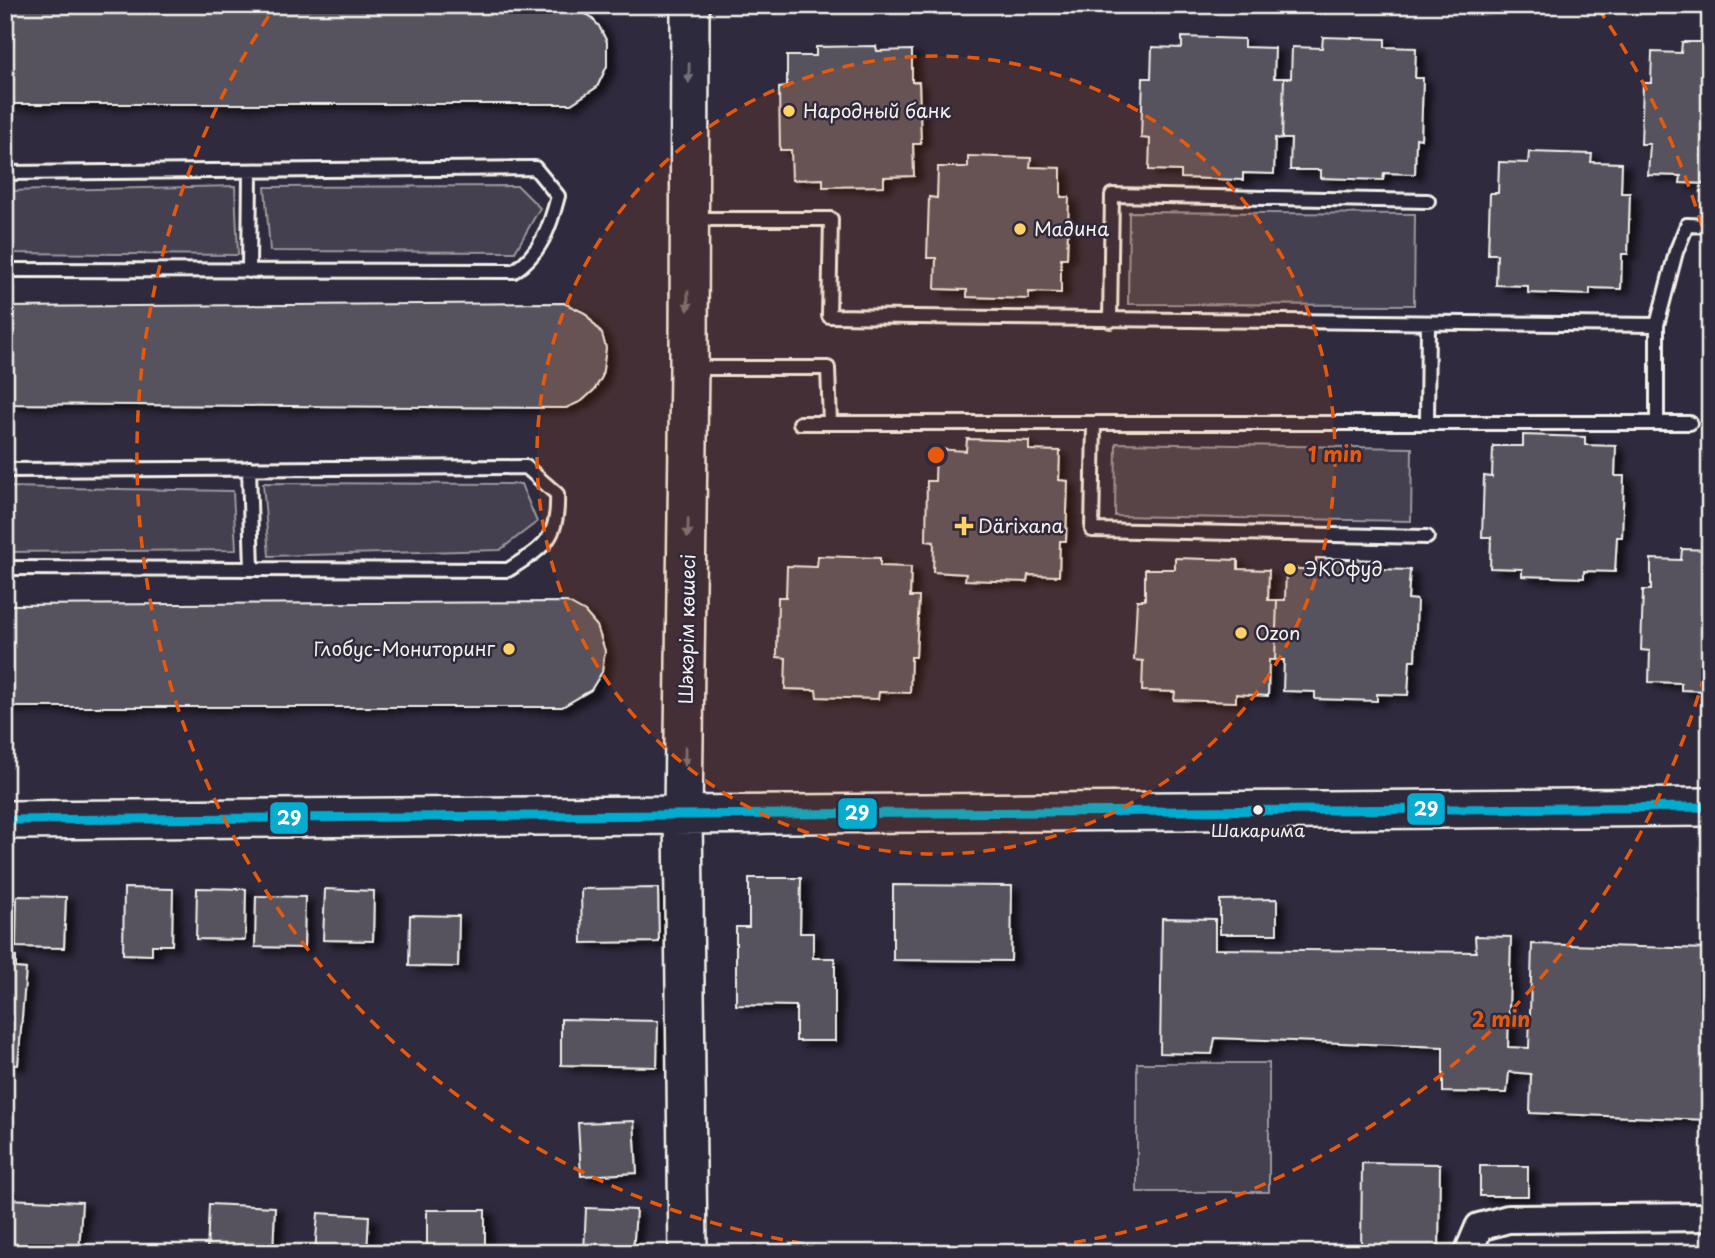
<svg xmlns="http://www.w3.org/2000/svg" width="1715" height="1258" font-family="'Playpen Sans',sans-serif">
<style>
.green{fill:#454050;stroke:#9c989c;stroke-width:2}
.building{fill:#56525f;stroke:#f4f1e8;stroke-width:2;filter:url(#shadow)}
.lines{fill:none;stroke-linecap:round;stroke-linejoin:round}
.lane-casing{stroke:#f4f1e8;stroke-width:18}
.street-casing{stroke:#f4f1e8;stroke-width:32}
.secondary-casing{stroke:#f4f1e8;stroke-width:42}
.lane{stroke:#2f2a3d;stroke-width:12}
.street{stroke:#2f2a3d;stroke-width:26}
.secondary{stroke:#2f2a3d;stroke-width:37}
.bus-1-casing{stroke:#2f2a3d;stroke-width:14}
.bus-1{stroke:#06acd0;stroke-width:9}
.oneway{fill:#747079}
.ring{fill:none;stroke:#e8590c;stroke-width:3.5;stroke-dasharray:12 9}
.poi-dot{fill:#ffd166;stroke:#2f2a3d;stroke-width:2.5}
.bus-dot{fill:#f4f1e8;stroke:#2f2a3d;stroke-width:2.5}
.labels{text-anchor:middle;stroke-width:5;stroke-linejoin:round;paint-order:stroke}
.bus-label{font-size:17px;fill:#f4f1e8;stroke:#2f2a3d}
.poi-label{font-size:19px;fill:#f4f1e8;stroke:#2f2a3d;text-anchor:start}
.street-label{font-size:19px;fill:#f4f1e8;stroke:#2f2a3d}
.centre{fill:#e8590c;stroke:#2f2a3d;stroke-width:3.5}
.ring-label{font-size:21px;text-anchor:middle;font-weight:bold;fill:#e8590c;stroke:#2f2a3d;stroke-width:5;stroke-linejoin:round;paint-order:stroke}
.line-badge{stroke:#2f2a3d;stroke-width:2.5}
.badge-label{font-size:19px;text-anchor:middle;font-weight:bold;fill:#fff}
</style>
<defs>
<filter id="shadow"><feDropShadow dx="8" dy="4.5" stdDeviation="3.5" flood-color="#0009"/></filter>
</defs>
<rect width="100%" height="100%" fill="#2f2a3d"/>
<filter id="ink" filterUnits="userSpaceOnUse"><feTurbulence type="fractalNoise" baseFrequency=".0143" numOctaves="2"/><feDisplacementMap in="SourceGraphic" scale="14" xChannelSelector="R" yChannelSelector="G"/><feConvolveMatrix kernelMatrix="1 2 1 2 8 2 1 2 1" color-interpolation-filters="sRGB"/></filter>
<g filter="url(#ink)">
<!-- green -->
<path class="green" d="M 235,186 L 238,255 L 5,253 L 5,191 Z
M 518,186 L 540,208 L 515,252 L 270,251 L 265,187 Z
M 1129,212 L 1415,214 L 1414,305 L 1128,304 Z
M 1116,443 L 1412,448 L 1411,521 L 1115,516 Z
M 263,483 L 521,484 L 537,522 L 500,550 L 269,556 Z
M 5,487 L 233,491 L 236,550 L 5,552 Z
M 1137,1063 L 1269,1063 L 1269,1192 L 1137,1192 Z"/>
<!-- building -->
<path class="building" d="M 5,5 L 566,5 L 590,16 L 599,26 L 607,42 L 607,66 L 597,87 L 571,104 L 5,104 Z
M 1182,37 L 1244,39 L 1244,47 L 1275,48 L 1274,78 L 1284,78 L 1282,139 L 1275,138 L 1274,174 L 1243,173 L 1243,180 L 1181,178 L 1181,171 L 1149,170 L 1150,139 L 1141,138 L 1143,78 L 1151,78 L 1152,47 L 1182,48 Z
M 1323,37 L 1385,39 L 1385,47 L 1416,48 L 1415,78 L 1423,78 L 1421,139 L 1416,138 L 1415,174 L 1384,173 L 1383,180 L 1321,178 L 1321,170 L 1290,170 L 1291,139 L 1282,139 L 1284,78 L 1291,78 L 1292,47 L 1322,48 Z
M 1682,42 L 1710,42 L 1710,184 L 1680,183 L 1681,176 L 1648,175 L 1650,144 L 1641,144 L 1643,83 L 1651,83 L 1652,52 L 1681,53 Z
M 876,46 L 877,51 L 912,50 L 912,82 L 919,82 L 921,144 L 913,144 L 914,176 L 884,177 L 884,186 L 823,187 L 823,179 L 792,180 L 791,150 L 780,150 L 779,88 L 787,87 L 787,56 L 816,56 L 816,47 Z
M 1529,152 L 1592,154 L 1591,162 L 1622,163 L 1621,193 L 1630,193 L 1628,254 L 1622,254 L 1621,289 L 1590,288 L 1590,295 L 1528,293 L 1528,286 L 1496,285 L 1497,254 L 1488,254 L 1490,193 L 1498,193 L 1499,162 L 1528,163 Z
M 968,156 L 1031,158 L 1030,167 L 1061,168 L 1061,197 L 1069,197 L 1067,258 L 1061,258 L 1061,293 L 1029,292 L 1029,299 L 967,297 L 967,290 L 935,289 L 936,258 L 927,258 L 929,197 L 937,198 L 938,167 L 968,167 Z
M 564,303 L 585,313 L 602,334 L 606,348 L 602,377 L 594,390 L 582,401 L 566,408 L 5,404 L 5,307 Z
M 1523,435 L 1585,437 L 1585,445 L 1616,446 L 1615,476 L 1624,476 L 1622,537 L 1617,537 L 1615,572 L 1584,571 L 1584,578 L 1522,576 L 1522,569 L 1490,568 L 1491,537 L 1482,537 L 1484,476 L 1492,477 L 1493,446 L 1523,446 Z
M 967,439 L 1029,441 L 1029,450 L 1060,451 L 1059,480 L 1068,481 L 1066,541 L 1060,541 L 1059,576 L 1028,575 L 1027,582 L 965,580 L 966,574 L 933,572 L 934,542 L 926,541 L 927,481 L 935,481 L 936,449 L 966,451 Z
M 1682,549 L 1710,550 L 1710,691 L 1681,690 L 1681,683 L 1649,682 L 1650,651 L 1641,650 L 1643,590 L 1651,590 L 1651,559 L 1681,560 Z
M 818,556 L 880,558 L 880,566 L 911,567 L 910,597 L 919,597 L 916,657 L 911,657 L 910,693 L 879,692 L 878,699 L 817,697 L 816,690 L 785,689 L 786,658 L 777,657 L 778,597 L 786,597 L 787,566 L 817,567 Z
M 1175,558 L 1238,560 L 1238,569 L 1269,570 L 1268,600 L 1277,600 L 1275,660 L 1269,660 L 1268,696 L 1236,694 L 1236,702 L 1174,700 L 1175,692 L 1142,691 L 1143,661 L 1134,660 L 1137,600 L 1145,600 L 1145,569 L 1175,569 Z
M 1316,558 L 1379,560 L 1379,569 L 1410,570 L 1408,599 L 1417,600 L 1415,660 L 1410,660 L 1408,695 L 1377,694 L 1377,701 L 1315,699 L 1315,692 L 1283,691 L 1284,660 L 1275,660 L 1277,600 L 1285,600 L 1286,568 L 1316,570 Z
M 567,602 L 585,612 L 597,626 L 605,651 L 602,672 L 591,690 L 562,707 L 5,707 L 5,605 Z
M 749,878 L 801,878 L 800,933 L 813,933 L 813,958 L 835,958 L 835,1041 L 796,1041 L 796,1006 L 736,1005 L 736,927 L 749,927 Z
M 893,885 L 1012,886 L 1011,961 L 893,960 Z
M 124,888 L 173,889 L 172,945 L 152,945 L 152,955 L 123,954 Z
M 197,888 L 246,889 L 245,940 L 196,939 Z
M 658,888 L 659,942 L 582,943 L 581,889 Z
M 325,889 L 374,891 L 373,941 L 323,940 Z
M 17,896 L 66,897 L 64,948 L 16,947 Z
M 256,896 L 305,897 L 304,948 L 255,947 Z
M 1277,899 L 1277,934 L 1220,934 L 1220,900 Z
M 410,915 L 459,916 L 458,967 L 409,966 Z
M 1162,918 L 1215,919 L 1215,949 L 1476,952 L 1475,936 L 1511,937 L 1508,1047 L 1529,1048 L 1532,944 L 1710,949 L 1710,1120 L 1530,1113 L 1531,1074 L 1509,1072 L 1507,1093 L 1443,1092 L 1443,1047 L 1215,1038 L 1212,1054 L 1160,1053 Z
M 5,956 L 16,957 L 16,968 L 26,969 L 18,1065 L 5,1064 Z
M 561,1019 L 658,1021 L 657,1067 L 561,1065 Z
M 634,1121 L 637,1173 L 581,1176 L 578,1123 Z
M 1362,1163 L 1440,1164 L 1439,1253 L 1361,1253 Z
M 1480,1166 L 1528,1166 L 1528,1196 L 1480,1196 Z
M 5,1199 L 82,1202 L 79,1253 L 5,1250 Z
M 209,1204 L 275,1207 L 273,1253 L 207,1253 Z
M 586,1208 L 636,1210 L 633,1253 L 584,1253 Z
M 427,1210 L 485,1210 L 485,1253 L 427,1253 Z
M 318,1213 L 369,1216 L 367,1253 L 315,1253 Z"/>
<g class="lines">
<defs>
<path id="lane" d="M 5,173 L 535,168 L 558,196 C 550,227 541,253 514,271 L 5,270
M 691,219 L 831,219 L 829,316 L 1657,325
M 249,271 L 250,171
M 1110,321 L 1112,195 L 1428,201
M 693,368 L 828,368 L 830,423
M 800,423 L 1690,423
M 1094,423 L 1092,530 L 1427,537
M 1427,423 L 1428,324
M 1657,423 L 1657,325 L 1676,252 L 1687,225 L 1710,226
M 249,468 L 252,569
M 5,470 L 526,467 L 557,494 C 559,539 544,547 508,570 L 5,568"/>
<path id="street" d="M 1468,1253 L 1479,1227 L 1508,1219 L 1710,1217"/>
<path id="secondary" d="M 5,820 L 1710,807
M 688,1253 L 683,813 L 689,368 L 690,5"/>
</defs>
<!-- lane casing -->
<use href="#lane" class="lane-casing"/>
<!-- street casing -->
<use href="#street" class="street-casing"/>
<!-- secondary casing -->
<use href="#secondary" class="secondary-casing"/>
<!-- lane -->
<use href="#lane" class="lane"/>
<!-- street -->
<use href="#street" class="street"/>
<!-- secondary -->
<use href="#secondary" class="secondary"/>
<defs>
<path id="bus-1" d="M 5,820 L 1710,807"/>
</defs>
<!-- bus-1 casing -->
<use href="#bus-1" class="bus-1-casing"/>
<!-- bus-1 -->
<use href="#bus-1" class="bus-1"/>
</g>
<!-- one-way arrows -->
<defs><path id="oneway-solid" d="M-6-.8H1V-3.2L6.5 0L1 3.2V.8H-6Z" transform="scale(1.75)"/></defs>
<g class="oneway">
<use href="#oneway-solid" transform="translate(689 73) rotate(91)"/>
<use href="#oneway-solid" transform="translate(688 301) rotate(89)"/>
<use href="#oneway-solid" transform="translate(688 528) rotate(91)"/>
<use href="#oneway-solid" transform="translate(685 756) rotate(91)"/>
</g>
</g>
<!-- distance rings -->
<circle cx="936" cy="455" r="399" fill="#e8590c" fill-opacity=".12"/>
<g class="ring">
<circle cx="936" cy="455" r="399"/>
<path d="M1710 655A799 799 0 0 1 985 1253M887 1253A799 799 0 0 1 274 8M1598 8A799 799 0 0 1 1710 255"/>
</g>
<!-- markers -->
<g class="poi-dot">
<circle cx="789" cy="111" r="7"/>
<circle cx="1020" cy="229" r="7"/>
<path d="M960.5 515.5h7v7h7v7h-7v7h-7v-7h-7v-7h7z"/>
<circle cx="1290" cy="569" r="7"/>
<circle cx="1241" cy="633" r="7"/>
<circle cx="509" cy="649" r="7"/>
</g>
<circle class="bus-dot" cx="1258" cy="810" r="6"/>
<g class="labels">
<!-- bus labels -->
<g class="bus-label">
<text x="1258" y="837">Шакарима</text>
</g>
<!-- poi labels -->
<g class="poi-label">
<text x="803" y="118">Народный банк</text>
<text x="1034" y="236">Мадина</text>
<text x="978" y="533">Därixana</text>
<text x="1304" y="576">ЭКОфуд</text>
<text x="1255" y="640">Ozon</text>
<text x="495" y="656" text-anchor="end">Глобус-Мониторинг</text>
</g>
<!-- street labels -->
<g class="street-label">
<text transform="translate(687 629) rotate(-89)" y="7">Шәкәрім көшесі</text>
</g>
</g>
<circle cx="936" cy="455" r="10" class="centre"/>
<g class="ring-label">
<text x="1335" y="462">1 min</text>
<text x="1501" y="1027">2 min</text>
</g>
<g class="line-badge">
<rect x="1406" y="792" width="40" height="34" rx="7" fill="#06acd0"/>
<rect x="837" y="797" width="41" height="33" rx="7" fill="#06acd0"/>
<rect x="269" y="801" width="40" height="34" rx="7" fill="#06acd0"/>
</g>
<g class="badge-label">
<text x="1426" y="816">29</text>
<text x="857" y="820">29</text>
<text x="289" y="825">29</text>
</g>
<!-- margin -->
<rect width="1715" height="1258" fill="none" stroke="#2f2a3d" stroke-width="28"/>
<rect x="14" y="14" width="1687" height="1230" fill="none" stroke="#f4f1e8" stroke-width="2.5" filter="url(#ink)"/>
</svg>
